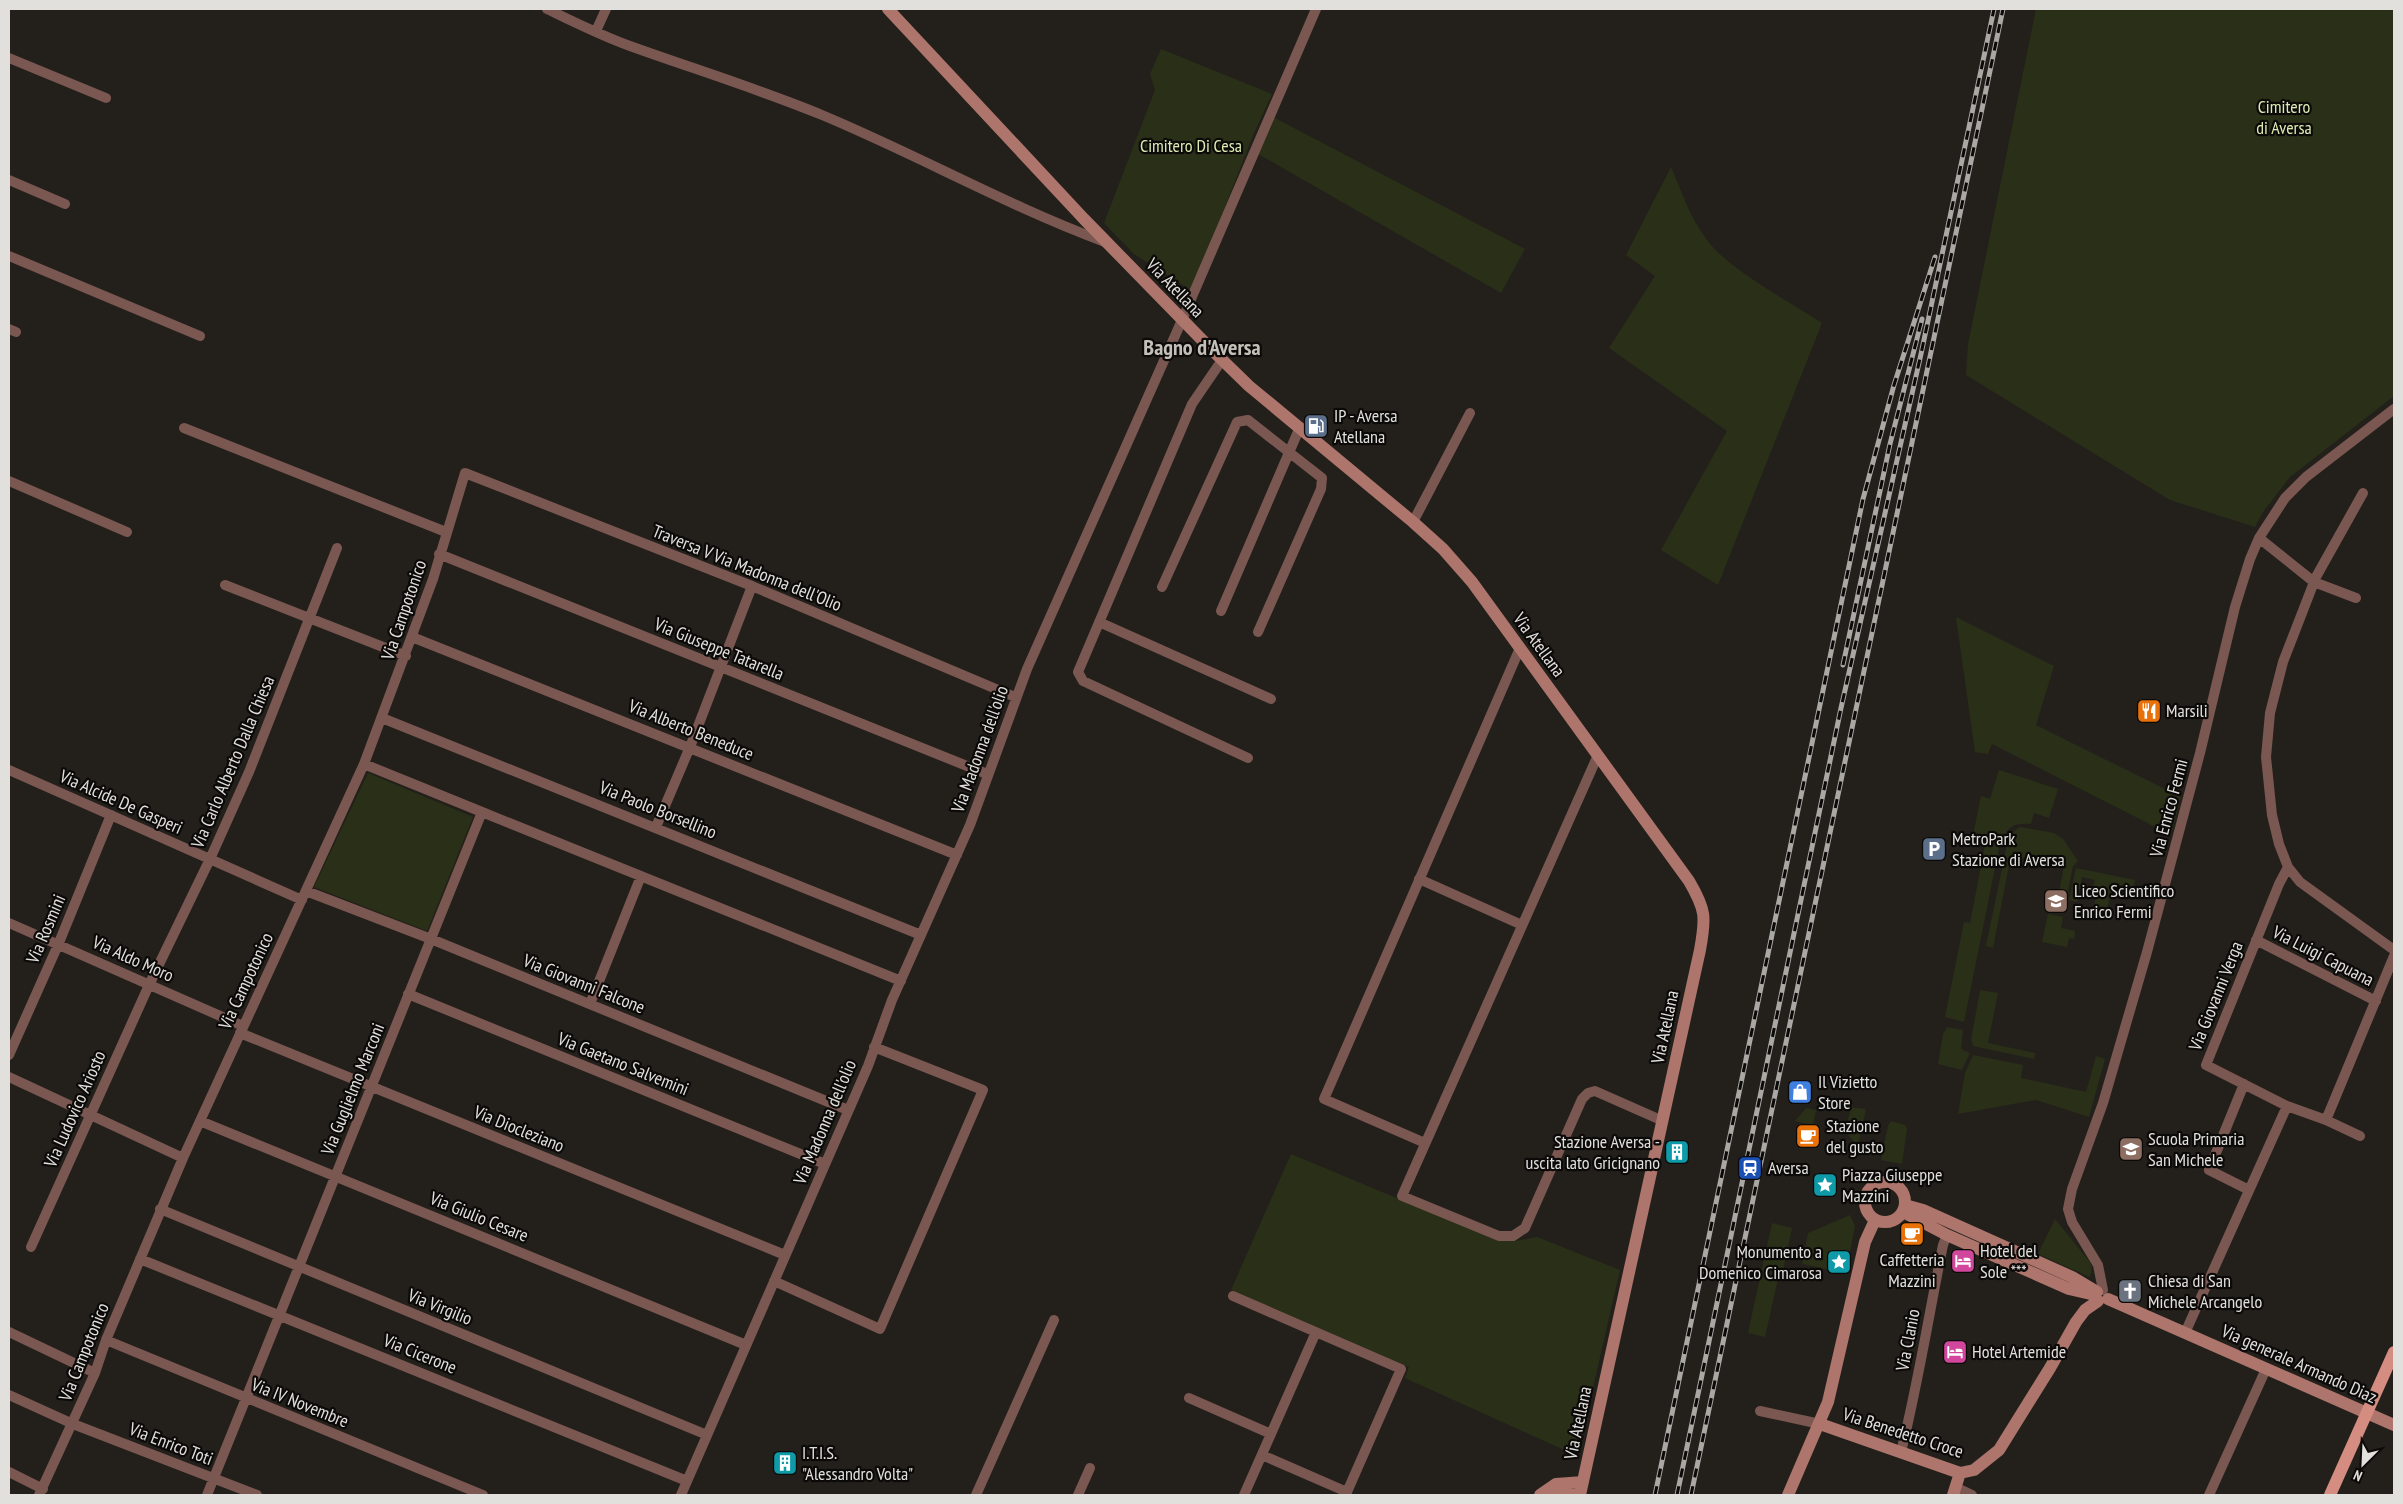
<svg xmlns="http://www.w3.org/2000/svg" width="2403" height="1504" font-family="'PT Sans Narrow',sans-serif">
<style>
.green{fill:#2a2f18}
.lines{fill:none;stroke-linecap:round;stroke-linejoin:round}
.street{stroke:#7a5751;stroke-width:10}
.secondary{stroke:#ad756b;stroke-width:12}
.primary{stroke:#d48d80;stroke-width:12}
.rail-casing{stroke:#aaa8a4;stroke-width:5}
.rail{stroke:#0b0a08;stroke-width:3;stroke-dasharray:9;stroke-linecap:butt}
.labels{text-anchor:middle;stroke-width:4.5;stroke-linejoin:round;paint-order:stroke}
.park-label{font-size:18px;fill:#ddebb3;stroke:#0b0a08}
.street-label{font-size:18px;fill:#e2e0dd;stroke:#0b0a08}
.poi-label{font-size:18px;fill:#e2e0dd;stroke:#0b0a08;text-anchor:start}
.district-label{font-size:22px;font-weight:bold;fill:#c4c0b9;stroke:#0b0a08}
</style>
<rect width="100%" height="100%" fill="#23201b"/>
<!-- green -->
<path class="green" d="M 2036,9 L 2394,9 L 2394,396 L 2290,477 L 2263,512 L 2255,527 L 2170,500 L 1966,375 L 1968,344 Z
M 1161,49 L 1272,94 L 1254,133 L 1192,291 L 1134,254 L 1104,223 L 1155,90 L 1150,74 Z
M 1273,117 L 1525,249 L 1501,293 L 1258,154 Z
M 1671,167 C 1682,192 1690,218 1707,240 C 1729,270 1789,301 1822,323 L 1718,585 L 1661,550 L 1727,431 L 1609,348 L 1655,276 L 1626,255 Z
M 1956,617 L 2054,666 L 2036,725 L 2181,797 L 2171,835 L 1992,744 L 1988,754 L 1975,752 Z
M 1999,770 L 2058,789 L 2049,818 L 2034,813 L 2031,824 C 2016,823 2007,825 2003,841 L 1973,835 L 1981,796 L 1990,799 Z
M 368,773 L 473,817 L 427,931 L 314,887 Z
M 2020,827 L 2054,833 L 2063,839 L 2078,861 L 2073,866 L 2066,900 L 2058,898 L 2064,866 L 2011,855 L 1993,948 L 1986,946 L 2009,835 Z
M 1986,840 L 2000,843 L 1964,1022 L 1945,1017 L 1964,922 L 1970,923 Z
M 2076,868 L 2135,880 L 2131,898 L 2127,894 L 2128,887 L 2113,884 L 2107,909 L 2094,906 L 2098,888 L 2093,887 L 2095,880 L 2082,877 L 2077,902 L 2069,900 Z
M 2048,914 L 2063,917 L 2061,928 L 2075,931 L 2074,939 L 2069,938 L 2067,947 L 2042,942 Z
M 1980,990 L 1998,993 L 1988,1043 L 2035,1053 L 2034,1059 L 1973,1046 L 1971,1040 Z
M 1947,1027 L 1963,1030 L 1961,1049 L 1970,1053 L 1962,1070 L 1938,1064 L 1943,1034 Z
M 1973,1055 L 2023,1065 L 2021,1078 L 2086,1092 L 2096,1056 L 2105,1059 L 2089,1117 L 2036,1100 L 1958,1114 L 1965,1073 Z
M 1851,1107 L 1866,1109 L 1858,1146 C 1842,1131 1847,1127 1851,1107 Z
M 1806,1108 L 1816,1110 L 1813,1125 L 1795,1121 Z
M 1891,1121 L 1905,1125 L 1907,1128 L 1902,1164 L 1881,1160 L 1888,1126 Z
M 1291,1154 L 1495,1239 L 1516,1241 L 1537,1237 L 1620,1270 L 1579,1449 L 1573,1454 L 1405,1378 L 1409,1367 L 1231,1290 Z
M 1850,1215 L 1855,1226 L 1846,1273 L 1802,1264 L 1808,1233 Z
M 2055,1219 L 2089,1261 L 2092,1267 L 2090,1277 L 2038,1254 Z
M 1772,1223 L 1792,1228 L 1782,1275 L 1779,1274 L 1765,1337 L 1748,1333 Z"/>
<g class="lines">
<!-- street -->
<path class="street" d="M 547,9 C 574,22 602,36 630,46 C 694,69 759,89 822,115 C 918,155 1008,206 1105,242
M 596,31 L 606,9
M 9,58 L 106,98
M 9,180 L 65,204
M 9,256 L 200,336
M 9,329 L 16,332
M 1222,360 L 1192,404 L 1078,672 L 1083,681 L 1248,758
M 184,428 L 446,532
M 9,481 L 127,532
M 2363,493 L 2316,577 L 2283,662 L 2270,713 L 2266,757 L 2272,815 L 2279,844 L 2288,867 L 2300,882 L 2394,950
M 1413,522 L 1470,413
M 2259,538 L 2314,582 L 2356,598
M 439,554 L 987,774
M 225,585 L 406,656
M 1162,587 L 1237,422 L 1248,420 L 1322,478 L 1321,489 L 1258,632
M 1221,611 L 1300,427
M 1099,622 L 1271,699
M 412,637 L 957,855
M 382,718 L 921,935
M 1598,755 L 1402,1196 L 1499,1236 L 1513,1236 L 1525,1228 L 1582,1099 L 1588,1093 L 1595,1091 L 1663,1121
M 9,770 L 302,900
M 482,812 L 901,981
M 656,827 L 690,747 L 752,586
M 2288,867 L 2279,884 L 2206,1065 L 2287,1106 L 2326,1120 L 2360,1136
M 1419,879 L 1522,925
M 306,891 L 431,939 L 848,1110
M 9,923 L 243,1026
M 2256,940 L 2376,1001
M 408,994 L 825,1164
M 590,1004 L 641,876
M 240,1033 L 785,1255
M 9,1055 L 58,945 L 111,815
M 9,1077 L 183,1158
M 2244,1084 L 2209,1170 L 2249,1190
M 2326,1120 L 2394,956
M 200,1121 L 746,1345
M 1425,1143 L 1324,1099 L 1520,648
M 160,1209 L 707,1435
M 31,1247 L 149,985 L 210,859 L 249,772 L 337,548
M 140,1259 L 687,1481
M 774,1281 L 880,1329 L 983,1090 L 874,1047
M 2103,1290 L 2098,1265 L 2072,1222 L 2068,1209 L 2072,1189 L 2103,1103 L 2147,952 L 2200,753 L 2235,607 L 2250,559 L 2259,538 L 2285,498 L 2306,477 L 2394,409
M 1233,1296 L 1401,1369 L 1347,1492 L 1262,1455
M 9,1332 L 95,1373
M 2185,1333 L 2287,1106
M 106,1340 L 483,1495
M 9,1395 L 73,1424 L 257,1495
M 1189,1398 L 1271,1434
M 1760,1411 L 1820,1424
M 1901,1452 C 1918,1384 1929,1314 1943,1245 L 1947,1235
M 9,1472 L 43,1489
M 1955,1487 L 1972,1495
M 39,1495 L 95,1373 L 106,1340 L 183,1158 L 364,764 L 433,579 L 465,473 L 752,586 L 1015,697
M 207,1495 L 482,812 L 364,764
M 681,1495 L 868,1066 L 892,1000 L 970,825 L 1027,669 L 1182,320 L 1316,9
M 976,1495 L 1054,1320
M 1078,1495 L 1090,1468
M 1244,1495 L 1316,1332
M 2209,1495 L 2266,1369"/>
<!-- secondary -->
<path class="secondary" d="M 888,9 L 1084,219 L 1211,349 L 1249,386 L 1413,522 L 1443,549 L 1472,582 L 1689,881 C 1706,910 1706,917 1700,950 L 1580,1495
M1865 1202a20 20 0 1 1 40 0a20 20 0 1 1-40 0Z
M 1905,1205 L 1923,1210 L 2072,1277 L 2097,1292
M 1903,1212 L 1947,1235 L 2069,1289 L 2095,1295
M 2108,1299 L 2394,1425
M 1820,1424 L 1960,1473 L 1974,1470 L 1999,1450 L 2050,1368 L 2076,1322 L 2085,1310 L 2098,1301
M 1555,1493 L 1575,1495
M 1540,1495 L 1556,1484 L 1583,1482
M 1788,1495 L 1828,1402 L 1865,1242 L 1875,1220
M 1953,1495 L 1960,1473"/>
<!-- primary -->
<path class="primary" d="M 2330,1495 L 2394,1352"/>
<defs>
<path id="rail" d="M 1843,665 L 1890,444 L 1922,319
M 1655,1495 L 1863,499 L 1894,385 L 1935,257
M 1677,1495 L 1841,708 L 1921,354 L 1994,9
M 1691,1495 L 2003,9"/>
</defs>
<!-- rail casing -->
<use href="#rail" class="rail-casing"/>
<!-- rail -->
<use href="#rail" class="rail"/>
</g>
<!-- icons -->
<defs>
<symbol id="fuel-square" viewBox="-11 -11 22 22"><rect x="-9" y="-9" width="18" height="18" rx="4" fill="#5c6f8a" stroke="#0b0a08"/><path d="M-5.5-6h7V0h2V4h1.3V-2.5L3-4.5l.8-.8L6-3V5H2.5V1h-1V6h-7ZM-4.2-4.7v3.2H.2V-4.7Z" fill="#fff"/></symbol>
<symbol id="restaurant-square" viewBox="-11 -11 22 22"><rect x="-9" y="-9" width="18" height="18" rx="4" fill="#e8710a" stroke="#0b0a08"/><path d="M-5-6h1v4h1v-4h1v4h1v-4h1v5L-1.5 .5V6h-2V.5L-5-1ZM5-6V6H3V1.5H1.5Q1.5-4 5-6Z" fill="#fff"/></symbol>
<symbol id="parking-square" viewBox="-11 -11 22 22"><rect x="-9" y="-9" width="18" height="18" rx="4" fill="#5c6f8a" stroke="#0b0a08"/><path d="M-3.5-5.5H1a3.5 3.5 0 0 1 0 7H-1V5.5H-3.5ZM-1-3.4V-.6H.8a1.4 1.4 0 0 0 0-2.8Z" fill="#fff"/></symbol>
<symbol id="school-square" viewBox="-11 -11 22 22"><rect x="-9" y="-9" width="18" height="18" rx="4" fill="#8d6e63" stroke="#0b0a08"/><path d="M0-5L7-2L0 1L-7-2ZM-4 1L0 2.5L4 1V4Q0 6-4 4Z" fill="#fff"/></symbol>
<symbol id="shop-square" viewBox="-11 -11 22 22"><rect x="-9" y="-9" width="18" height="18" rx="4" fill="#3f7fe0" stroke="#0b0a08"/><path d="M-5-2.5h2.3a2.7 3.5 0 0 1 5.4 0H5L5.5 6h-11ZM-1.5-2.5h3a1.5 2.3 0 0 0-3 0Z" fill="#fff"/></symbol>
<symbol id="cafe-square" viewBox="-11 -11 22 22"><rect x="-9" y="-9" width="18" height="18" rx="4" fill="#e8710a" stroke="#0b0a08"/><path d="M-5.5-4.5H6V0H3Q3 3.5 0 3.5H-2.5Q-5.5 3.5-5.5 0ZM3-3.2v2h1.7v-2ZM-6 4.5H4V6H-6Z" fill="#fff"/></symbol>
<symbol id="building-square" viewBox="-11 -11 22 22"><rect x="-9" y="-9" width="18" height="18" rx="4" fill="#0f9aa8" stroke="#0b0a08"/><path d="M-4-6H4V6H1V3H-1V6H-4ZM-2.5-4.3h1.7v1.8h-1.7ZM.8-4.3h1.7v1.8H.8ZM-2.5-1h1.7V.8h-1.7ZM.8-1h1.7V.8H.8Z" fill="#fff"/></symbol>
<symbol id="station-square" viewBox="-11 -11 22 22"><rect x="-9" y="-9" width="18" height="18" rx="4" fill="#1a4fb4" stroke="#0b0a08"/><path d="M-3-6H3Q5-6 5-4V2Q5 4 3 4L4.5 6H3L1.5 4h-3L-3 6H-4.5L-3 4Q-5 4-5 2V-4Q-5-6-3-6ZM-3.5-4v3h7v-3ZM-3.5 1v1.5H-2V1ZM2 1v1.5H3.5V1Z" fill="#fff"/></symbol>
<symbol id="sight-square" viewBox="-11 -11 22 22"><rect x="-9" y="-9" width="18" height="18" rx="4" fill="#0f9aa8" stroke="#0b0a08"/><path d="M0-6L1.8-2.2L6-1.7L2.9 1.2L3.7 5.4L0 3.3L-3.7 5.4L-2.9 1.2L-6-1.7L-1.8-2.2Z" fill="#fff"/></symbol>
<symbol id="hotel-square" viewBox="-11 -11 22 22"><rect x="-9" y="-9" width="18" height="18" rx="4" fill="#d1479c" stroke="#0b0a08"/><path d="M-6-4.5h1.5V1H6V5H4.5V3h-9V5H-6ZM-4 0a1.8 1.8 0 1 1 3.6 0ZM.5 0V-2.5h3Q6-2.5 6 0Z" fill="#fff"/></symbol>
<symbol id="church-square" viewBox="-11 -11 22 22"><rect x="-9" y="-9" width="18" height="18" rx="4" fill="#6b7280" stroke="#0b0a08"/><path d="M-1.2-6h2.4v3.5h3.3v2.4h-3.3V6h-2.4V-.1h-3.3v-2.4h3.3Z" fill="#fff"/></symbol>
</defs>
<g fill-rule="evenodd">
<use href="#fuel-square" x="1302" y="412" width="28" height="28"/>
<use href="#restaurant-square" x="2135" y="697" width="28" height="28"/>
<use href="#parking-square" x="1920" y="835" width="28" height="28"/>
<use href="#school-square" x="2042" y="887" width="28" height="28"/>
<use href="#shop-square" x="1786" y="1078" width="28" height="28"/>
<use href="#cafe-square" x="1794" y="1122" width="28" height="28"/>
<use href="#school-square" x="2117" y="1135" width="28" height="28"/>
<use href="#building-square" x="1663" y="1138" width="28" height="28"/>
<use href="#station-square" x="1736" y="1154" width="28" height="28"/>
<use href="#sight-square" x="1811" y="1171" width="28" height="28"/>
<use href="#cafe-square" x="1898" y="1220" width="28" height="28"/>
<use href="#hotel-square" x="1949" y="1247" width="28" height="28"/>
<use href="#sight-square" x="1825" y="1248" width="28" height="28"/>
<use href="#church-square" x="2116" y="1277" width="28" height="28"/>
<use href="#hotel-square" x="1941" y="1338" width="28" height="28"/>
<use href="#building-square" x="771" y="1449" width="28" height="28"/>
</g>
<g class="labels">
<!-- park labels -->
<g class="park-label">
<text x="2284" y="113">Cimitero<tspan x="2284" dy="21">di Aversa</tspan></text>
<text x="1191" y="152">Cimitero Di Cesa</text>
</g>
<!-- street labels -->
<g class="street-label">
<text transform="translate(1175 288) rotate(46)" y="6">Via Atellana</text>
<text transform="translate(747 568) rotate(22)" y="6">Traversa V Via Madonna dell'Olio</text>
<text transform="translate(404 610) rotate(-71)" y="6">Via Campotonico</text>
<text transform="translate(1539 645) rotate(54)" y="6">Via Atellana</text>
<text transform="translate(719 649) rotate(22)" y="6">Via Giuseppe Tatarella</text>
<text transform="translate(691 730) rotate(22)" y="6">Via Alberto Beneduce</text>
<text transform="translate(980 749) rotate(-70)" y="6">Via Madonna dell'olio</text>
<text transform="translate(233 762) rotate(-67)" y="6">Via Carlo Alberto Dalla Chiesa</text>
<text transform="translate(121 802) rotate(24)" y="6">Via Alcide De Gasperi</text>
<text transform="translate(2169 808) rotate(-75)" y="6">Via Enrico Fermi</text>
<text transform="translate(658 810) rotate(22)" y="6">Via Paolo Borsellino</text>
<text transform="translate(46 929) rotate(-67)" y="6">Via Rosmini</text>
<text transform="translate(2323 956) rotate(27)" y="6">Via Luigi Capuana</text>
<text transform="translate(133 959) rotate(24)" y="6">Via Aldo Moro</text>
<text transform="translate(246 981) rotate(-65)" y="6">Via Campotonico</text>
<text transform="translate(584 984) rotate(22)" y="6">Via Giovanni Falcone</text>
<text transform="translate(2216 996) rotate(-68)" y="6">Via Giovanni Verga</text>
<text transform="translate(1665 1027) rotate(-78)" y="6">Via Atellana</text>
<text transform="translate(623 1064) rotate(22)" y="6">Via Gaetano Salvemini</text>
<text transform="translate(353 1089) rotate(-68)" y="6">Via Guglielmo Marconi</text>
<text transform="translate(75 1109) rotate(-66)" y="6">Via Ludovico Ariosto</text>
<text transform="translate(825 1122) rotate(-67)" y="6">Via Madonna dell'olio</text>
<text transform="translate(519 1129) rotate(22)" y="6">Via Diocleziano</text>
<text transform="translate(479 1217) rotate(22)" y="6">Via Giulio Cesare</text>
<text transform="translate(440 1307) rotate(22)" y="6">Via Virgilio</text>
<text transform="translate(1908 1340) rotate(-79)" y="6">Via Clanio</text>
<text transform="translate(84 1352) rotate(-68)" y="6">Via Campotonico</text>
<text transform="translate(420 1354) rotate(22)" y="6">Via Cicerone</text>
<text transform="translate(2299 1364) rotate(24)" y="6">Via generale Armando Diaz</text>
<text transform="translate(300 1403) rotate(22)" y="6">Via IV Novembre</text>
<text transform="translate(1578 1423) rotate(-78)" y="6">Via Atellana</text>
<text transform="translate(1903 1433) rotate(18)" y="6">Via Benedetto Croce</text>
<text transform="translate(171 1444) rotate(21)" y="6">Via Enrico Toti</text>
</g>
<!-- poi labels -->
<g class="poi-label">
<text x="1334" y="422">IP - Aversa<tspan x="1334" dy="21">Atellana</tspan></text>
<text x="2166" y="717">Marsili</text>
<text x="1952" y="845">MetroPark<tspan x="1952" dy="21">Stazione di Aversa</tspan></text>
<text x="2074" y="897">Liceo Scientifico<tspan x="2074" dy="21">Enrico Fermi</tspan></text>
<text x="1818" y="1088">Il Vizietto<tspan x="1818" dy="21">Store</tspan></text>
<text x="1826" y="1132">Stazione<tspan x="1826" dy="21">del gusto</tspan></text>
<text x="2148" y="1145">Scuola Primaria<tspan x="2148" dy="21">San Michele</tspan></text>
<text x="1660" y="1148" text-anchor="end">Stazione Aversa -<tspan x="1660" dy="21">uscita lato Gricignano</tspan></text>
<text x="1768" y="1174">Aversa</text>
<text x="1842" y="1181">Piazza Giuseppe<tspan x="1842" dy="21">Mazzini</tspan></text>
<text x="1980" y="1257">Hotel del<tspan x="1980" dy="21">Sole ***</tspan></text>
<text x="1822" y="1258" text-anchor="end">Monumento a<tspan x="1822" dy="21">Domenico Cimarosa</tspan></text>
<text x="1912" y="1266" text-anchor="middle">Caffetteria<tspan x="1912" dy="21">Mazzini</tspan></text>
<text x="2148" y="1287">Chiesa di San<tspan x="2148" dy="21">Michele Arcangelo</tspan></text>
<text x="1972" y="1358">Hotel Artemide</text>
<text x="802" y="1459">I.T.I.S.<tspan x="802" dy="21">"Alessandro Volta"</tspan></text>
</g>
<!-- district labels -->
<g class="district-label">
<text x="1202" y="355">Bagno d'Aversa</text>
</g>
</g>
<!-- border -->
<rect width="2403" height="1504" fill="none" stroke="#e2e0dd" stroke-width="20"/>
<!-- north arrow -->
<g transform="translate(2363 1464) rotate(204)" stroke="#0b0a08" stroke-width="4" paint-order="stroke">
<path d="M0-4L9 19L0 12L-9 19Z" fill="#e2e0dd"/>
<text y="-8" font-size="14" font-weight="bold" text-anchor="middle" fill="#e2e0dd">N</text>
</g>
</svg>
